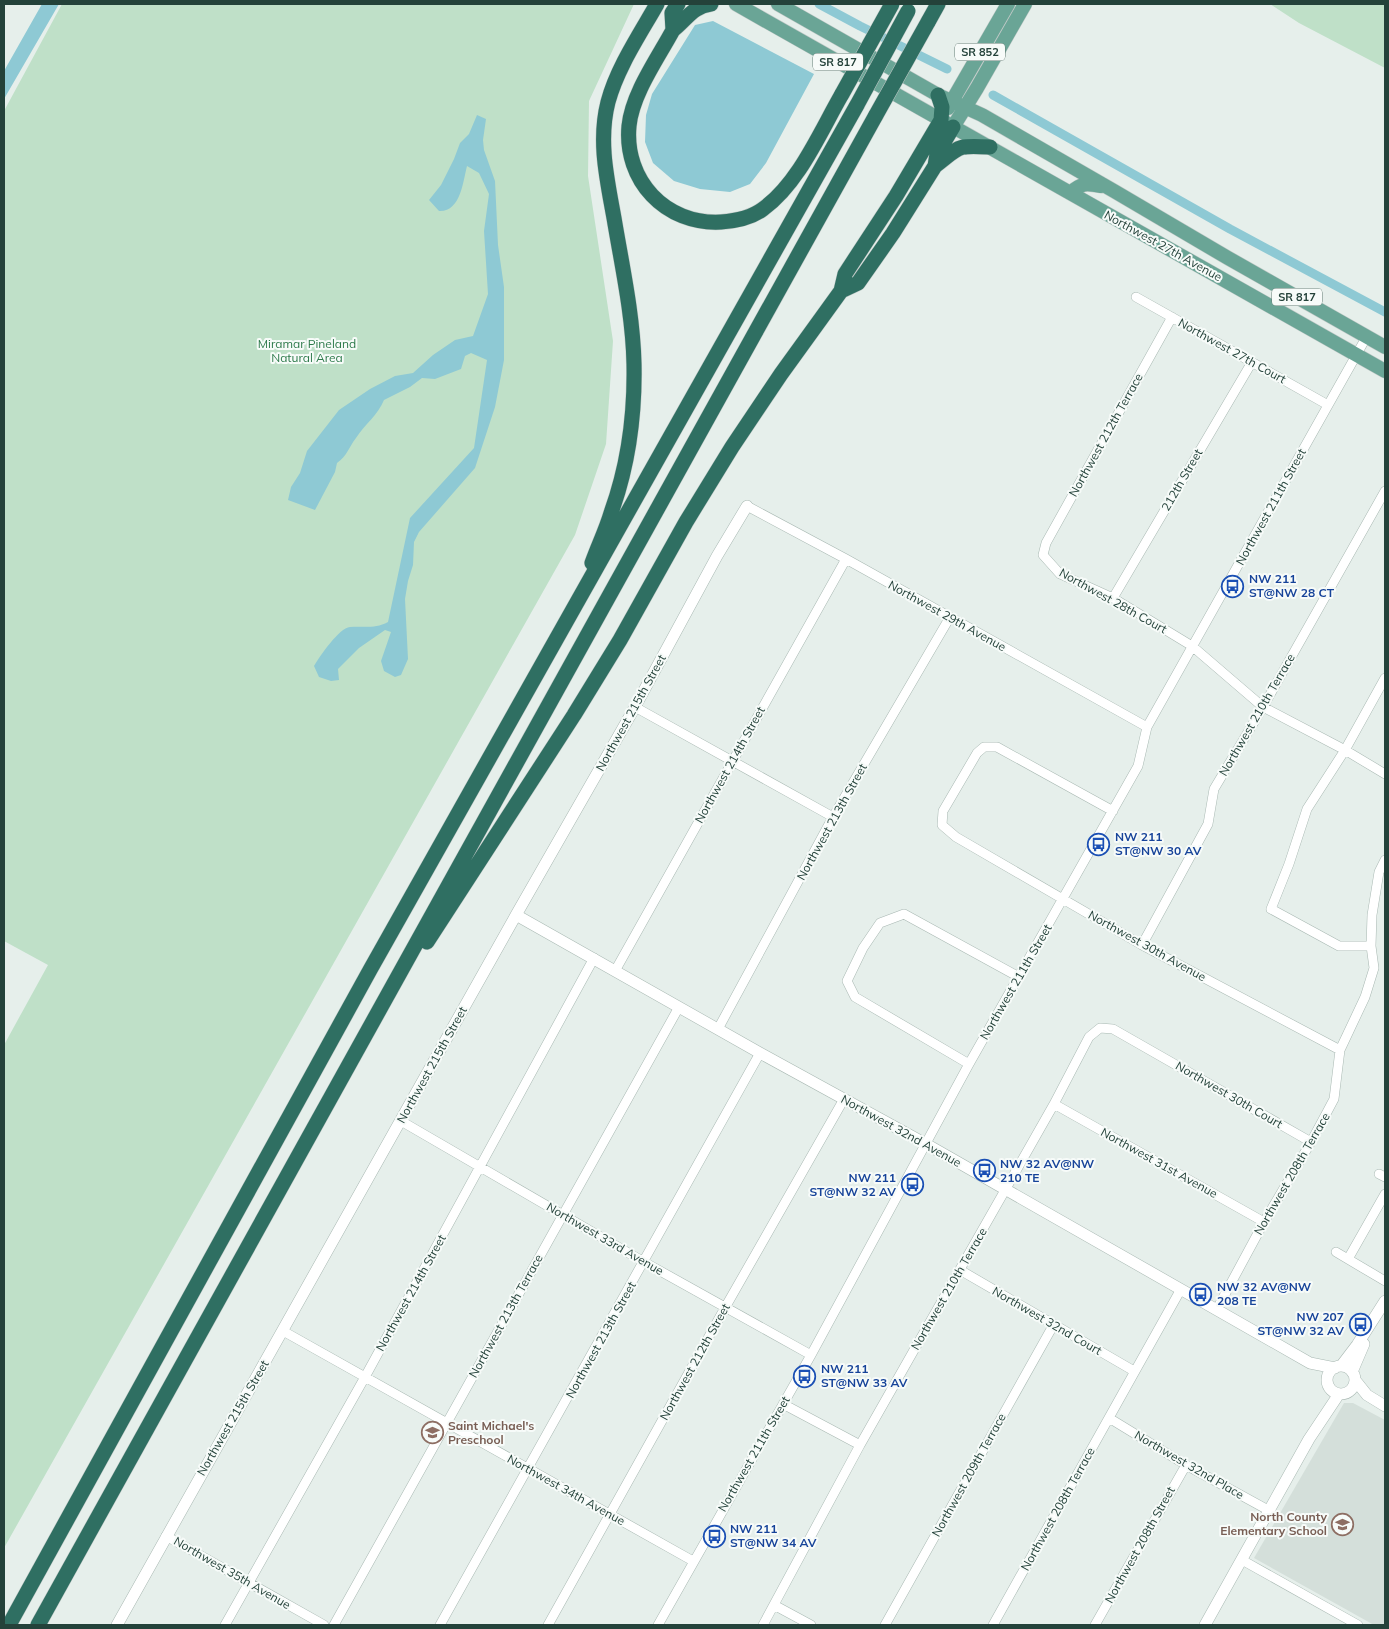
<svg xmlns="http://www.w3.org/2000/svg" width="1389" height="1629" font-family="Mulish,sans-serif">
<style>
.built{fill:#d4dfda}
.green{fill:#bfe0c8}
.water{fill:#8ec9d4}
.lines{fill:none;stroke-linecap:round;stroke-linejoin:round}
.canal{stroke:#8ec9d4;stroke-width:9}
.minor-casing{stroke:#a8b8b2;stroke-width:10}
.tertiary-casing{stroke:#a8b8b2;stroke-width:12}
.primary-casing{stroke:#c2cac8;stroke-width:15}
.motorway-casing{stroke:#c2cac8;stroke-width:16}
.minor{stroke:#fff;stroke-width:9}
.tertiary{stroke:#fff;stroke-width:11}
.primary{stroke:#6aa596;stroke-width:14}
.motorway{stroke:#2f6f62;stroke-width:15}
.motorway-bridge-casing{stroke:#c2cac8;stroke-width:16;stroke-linecap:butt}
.motorway-bridge{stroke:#2f6f62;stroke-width:15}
.labels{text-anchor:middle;stroke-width:4;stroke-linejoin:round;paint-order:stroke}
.shield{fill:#f7fbf9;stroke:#637a73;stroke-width:1}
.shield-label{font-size:11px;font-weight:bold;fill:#24423a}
.street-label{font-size:12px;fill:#24423a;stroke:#f7fbf9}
.park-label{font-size:12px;fill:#2d7a4b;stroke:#f7fbf9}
.transit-label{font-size:12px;font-weight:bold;fill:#164399;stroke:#f7fbf9;text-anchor:start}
.education-label{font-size:12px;font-weight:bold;fill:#785e54;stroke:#f7fbf9;text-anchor:start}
</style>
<rect width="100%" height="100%" fill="#e6efeb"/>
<!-- built -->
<path class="built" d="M 1344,1403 L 1353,1403 L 1385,1420 L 1385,1625 L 1374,1625 L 1254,1558 Z"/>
<!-- green -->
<path class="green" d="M 62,4 L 634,4 L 589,101 L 588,176 L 613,341 L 606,444 L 575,535 L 4,1548 L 4,1045 L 48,965 L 4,941 L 4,111 Z
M 1270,4 L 1385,4 L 1385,68 L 1299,23 Z"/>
<!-- water -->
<path class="water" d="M 42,4 L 59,4 L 4,99 L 4,71 Z
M 713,21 L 814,74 L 766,163 L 750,184 L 730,192 L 700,189 L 674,181 L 653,163 L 645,142 L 646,115 L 652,94 L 695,25 Z
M 477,115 L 486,119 L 483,140 L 484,150 L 495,181 L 498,245 L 504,287 L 504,360 L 495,407 L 475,468 L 419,532 L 414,542 L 413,565 L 408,581 L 405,599 L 408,659 L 401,675 L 395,677 L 384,671 L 381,661 L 391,632 L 385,630 L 359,648 L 338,669 L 339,680 L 331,681 L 319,677 L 314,666 C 320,656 339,628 350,627 C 365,626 375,629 388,622 L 410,518 L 474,448 L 487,360 L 471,353 L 465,356 L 461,369 L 435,379 L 422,378 L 410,387 L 384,400 C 378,415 365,424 356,438 C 349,447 347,456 337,463 L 335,472 L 315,510 L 288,500 L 291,487 L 300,473 L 307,451 L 339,410 L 370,389 L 395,376 L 413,373 L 433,355 L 455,340 L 473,336 L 488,294 L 484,231 L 489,194 L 479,173 L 467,166 C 463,181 461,212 439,211 L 429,200 L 441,185 L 454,159 L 460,143 L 469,134 Z"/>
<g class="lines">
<!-- canal -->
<path class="canal" d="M 819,4 L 860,26 L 947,69
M 993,95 L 1230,229 L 1385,312"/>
<defs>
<path id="minor" d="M 1136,297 L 1328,405
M 1172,317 L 1046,543 L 1043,555 L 1060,574 L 1113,598 L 1192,646 L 1263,707 L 1345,750 L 1385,774
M 747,506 L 846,559 L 1147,727
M 1113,598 L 1252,362
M 635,707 L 833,817
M 1113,811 L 997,747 L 984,747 L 977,753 L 943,811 L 942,825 L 956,837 L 1142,945 L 1340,1050
M 1142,945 L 1208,824 L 1214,789 L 1263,707 L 1385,491
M 1371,946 L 1339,946 L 1271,909 L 1289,864 L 1307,809 L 1345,750 L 1385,678
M 615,971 L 846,559
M 718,1029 L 833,817 L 950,617
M 969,1064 L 855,997 L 847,981 L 863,948 L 880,923 L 904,914 L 1019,977
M 1054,1104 L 1264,1222
M 401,1121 L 644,1262 L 811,1355
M 1379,1174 L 1385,1177
M 1336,1252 L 1385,1281
M 1348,1259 L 1385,1194
M 960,1270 L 1134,1371
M 1217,1309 L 1264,1222 L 1311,1142 L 1334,1099 L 1340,1050 L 1365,997 L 1374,968 L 1371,946 L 1372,915 L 1379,872 L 1385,860
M 283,1331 L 693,1561
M 783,1404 L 860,1445
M 1109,1418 L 1186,1465 L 1270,1511
M 166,1536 L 324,1625
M 1242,1560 L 1358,1625
M 774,1605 L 811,1625
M 225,1625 L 365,1377 L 594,958
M 334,1625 L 679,1007
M 440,1625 L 760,1053
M 548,1625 L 726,1306 L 844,1099
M 658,1625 L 811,1355 L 969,1064 L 1138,766 L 1147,727 L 1367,336
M 763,1625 L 860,1445 L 1054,1104 L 1089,1037 L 1100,1028 L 1113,1029 L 1311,1142
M 885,1625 L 1054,1324
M 993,1625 L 1181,1289
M 1095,1625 L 1186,1465"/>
<path id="tertiary" d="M 516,915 L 760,1053 L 926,1144 L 1310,1363 L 1335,1368
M 1341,1366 L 1357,1345 L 1385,1301
M1327 1380a14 14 0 1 1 28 0a14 14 0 1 1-28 0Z
M 1352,1372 L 1364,1344
M 1355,1380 L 1367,1395 L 1385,1406
M 117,1625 L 516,915 L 635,707 L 717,556 L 747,506
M 1205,1625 L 1309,1439 L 1339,1394"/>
<path id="primary" d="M 736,4 L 1385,371
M 778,4 L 938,95 L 982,115 L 1114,191 L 1228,258 L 1385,347
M 948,108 L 1008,4
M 953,127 L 977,88 L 1025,4
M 1070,193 C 1082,183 1085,183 1101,186"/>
<path id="motorway" d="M 711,4 C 693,6 686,20 673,30 C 658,58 632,94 629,126 C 624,180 665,225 721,222 C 735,221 751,218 763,209 C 799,183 820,132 842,94
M 928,22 L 938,4
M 673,30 L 672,13 L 678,4
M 935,166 C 961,146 956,145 990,147
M 841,291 L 858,283 L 893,233 L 935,166 L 937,154 L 953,127
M 592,563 C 598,546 606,530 611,513 C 628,466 635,414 634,364 C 633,315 622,266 614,218 C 607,179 598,141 608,102 C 617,68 640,34 657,4
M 427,942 L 574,715 L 620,640 L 686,522 L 732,447 L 781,374 L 841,291 L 845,274 L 896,196 L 941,120 L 942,107 L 938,95
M 9,1625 L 370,970 L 857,105
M 38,1625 L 876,115"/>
</defs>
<!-- minor casing -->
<use href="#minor" class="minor-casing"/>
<!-- tertiary casing -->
<use href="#tertiary" class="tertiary-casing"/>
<!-- primary casing -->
<use href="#primary" class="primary-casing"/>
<!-- motorway casing -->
<use href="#motorway" class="motorway-casing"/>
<!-- minor -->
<use href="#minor" class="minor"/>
<!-- tertiary -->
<use href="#tertiary" class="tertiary"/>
<!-- primary -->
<use href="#primary" class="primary"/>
<!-- motorway -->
<use href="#motorway" class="motorway"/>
<defs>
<path id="motorway-bridge" d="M 842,94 L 892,4
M 857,105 L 908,11
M 876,115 L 928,22"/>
</defs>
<!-- motorway-bridge casing -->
<use href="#motorway-bridge" class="motorway-bridge-casing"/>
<!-- motorway-bridge -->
<use href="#motorway-bridge" class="motorway-bridge"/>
</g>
<!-- icons -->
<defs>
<symbol id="bus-ring" viewBox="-11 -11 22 22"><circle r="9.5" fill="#f7fbf9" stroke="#1a4fb4" stroke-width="1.5"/><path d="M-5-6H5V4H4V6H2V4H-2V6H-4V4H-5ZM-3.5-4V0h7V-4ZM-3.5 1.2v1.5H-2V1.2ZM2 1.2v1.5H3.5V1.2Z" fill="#1a4fb4"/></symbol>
<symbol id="school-ring" viewBox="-11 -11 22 22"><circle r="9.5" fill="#f7fbf9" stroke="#8d6e63" stroke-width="1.5"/><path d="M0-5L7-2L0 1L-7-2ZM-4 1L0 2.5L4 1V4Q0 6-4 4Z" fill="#8d6e63"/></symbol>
</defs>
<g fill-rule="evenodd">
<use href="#bus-ring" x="1220" y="574" width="25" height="25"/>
<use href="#bus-ring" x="1086" y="832" width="25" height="25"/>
<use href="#bus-ring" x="972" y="1158" width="25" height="25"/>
<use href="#bus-ring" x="900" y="1172" width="25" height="25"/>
<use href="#bus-ring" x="1188" y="1282" width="25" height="25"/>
<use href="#bus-ring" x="1348" y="1312" width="25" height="25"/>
<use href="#bus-ring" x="792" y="1364" width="25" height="25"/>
<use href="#school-ring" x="420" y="1420" width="25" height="25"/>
<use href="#school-ring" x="1330" y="1512" width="25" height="25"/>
<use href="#bus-ring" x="702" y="1524" width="25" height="25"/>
</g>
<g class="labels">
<!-- shield labels -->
<g class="shield">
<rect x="955" y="43.5" width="50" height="17" rx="4"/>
<rect x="813" y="53.5" width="50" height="17" rx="4"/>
<rect x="1272" y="288.5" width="50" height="17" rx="4"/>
</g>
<g class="shield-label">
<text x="980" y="56">SR 852</text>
<text x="838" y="66">SR 817</text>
<text x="1297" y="301">SR 817</text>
</g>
<!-- street labels -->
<g class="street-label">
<text transform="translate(1163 246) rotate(29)" y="4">Northwest 27th Avenue</text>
<text transform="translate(1232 351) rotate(29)" y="4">Northwest 27th Court</text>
<text transform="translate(1106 435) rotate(-61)" y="4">Northwest 212th Terrace</text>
<text transform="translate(1182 480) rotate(-60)" y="4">212th Street</text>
<text transform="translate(1271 507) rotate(-61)" y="4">Northwest 211th Street</text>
<text transform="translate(1113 601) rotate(29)" y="4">Northwest 28th Court</text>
<text transform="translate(947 616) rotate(29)" y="4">Northwest 29th Avenue</text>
<text transform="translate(631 713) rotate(-61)" y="4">Northwest 215th Street</text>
<text transform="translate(1257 715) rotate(-60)" y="4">Northwest 210th Terrace</text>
<text transform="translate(730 765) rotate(-61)" y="4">Northwest 214th Street</text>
<text transform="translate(832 822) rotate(-61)" y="4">Northwest 213th Street</text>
<text transform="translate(1147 946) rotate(29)" y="4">Northwest 30th Avenue</text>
<text transform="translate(1016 982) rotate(-60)" y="4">Northwest 211th Street</text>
<text transform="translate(432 1065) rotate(-61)" y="4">Northwest 215th Street</text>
<text transform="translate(1229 1095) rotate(30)" y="4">Northwest 30th Court</text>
<text transform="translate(901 1131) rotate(29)" y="4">Northwest 32nd Avenue</text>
<text transform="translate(1159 1163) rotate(29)" y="4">Northwest 31st Avenue</text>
<text transform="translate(1292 1174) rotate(-60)" y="4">Northwest 208th Terrace</text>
<text transform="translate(605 1239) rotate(30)" y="4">Northwest 33rd Avenue</text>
<text transform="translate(949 1289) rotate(-60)" y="4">Northwest 210th Terrace</text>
<text transform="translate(411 1293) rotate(-61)" y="4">Northwest 214th Street</text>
<text transform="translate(506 1316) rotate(-61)" y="4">Northwest 213th Terrace</text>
<text transform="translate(1047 1321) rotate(30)" y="4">Northwest 32nd Court</text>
<text transform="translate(601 1340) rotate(-61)" y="4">Northwest 213th Street</text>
<text transform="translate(695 1362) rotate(-61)" y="4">Northwest 212th Street</text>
<text transform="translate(233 1418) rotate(-60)" y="4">Northwest 215th Street</text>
<text transform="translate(754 1454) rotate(-60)" y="4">Northwest 211th Street</text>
<text transform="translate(1189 1465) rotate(30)" y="4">Northwest 32nd Place</text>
<text transform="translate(969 1475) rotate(-61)" y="4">Northwest 209th Terrace</text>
<text transform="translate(566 1490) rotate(29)" y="4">Northwest 34th Avenue</text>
<text transform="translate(1058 1509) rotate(-61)" y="4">Northwest 208th Terrace</text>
<text transform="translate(1140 1545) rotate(-61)" y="4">Northwest 208th Street</text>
<text transform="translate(232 1573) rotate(30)" y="4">Northwest 35th Avenue</text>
</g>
<!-- park labels -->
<g class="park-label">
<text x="307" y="348">Miramar Pineland<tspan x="307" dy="14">Natural Area</tspan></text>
</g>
<!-- transit labels -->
<g class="transit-label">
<text x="1249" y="583">NW 211<tspan x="1249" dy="14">ST@NW 28 CT</tspan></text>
<text x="1115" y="841">NW 211<tspan x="1115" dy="14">ST@NW 30 AV</tspan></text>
<text x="1000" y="1168">NW 32 AV@NW<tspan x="1000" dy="14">210 TE</tspan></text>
<text x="896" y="1182" text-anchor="end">NW 211<tspan x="896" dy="14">ST@NW 32 AV</tspan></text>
<text x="1217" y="1291">NW 32 AV@NW<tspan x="1217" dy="14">208 TE</tspan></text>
<text x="1344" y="1321" text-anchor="end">NW 207<tspan x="1344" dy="14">ST@NW 32 AV</tspan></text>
<text x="821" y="1373">NW 211<tspan x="821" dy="14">ST@NW 33 AV</tspan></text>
<text x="730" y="1533">NW 211<tspan x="730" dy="14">ST@NW 34 AV</tspan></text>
</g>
<!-- education labels -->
<g class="education-label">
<text x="448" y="1430">Saint Michael's<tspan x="448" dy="14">Preschool</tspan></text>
<text x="1327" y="1521" text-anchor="end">North County<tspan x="1327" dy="14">Elementary School</tspan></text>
</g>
</g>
<!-- border -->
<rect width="1389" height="1629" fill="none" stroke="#24423a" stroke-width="10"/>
</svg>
